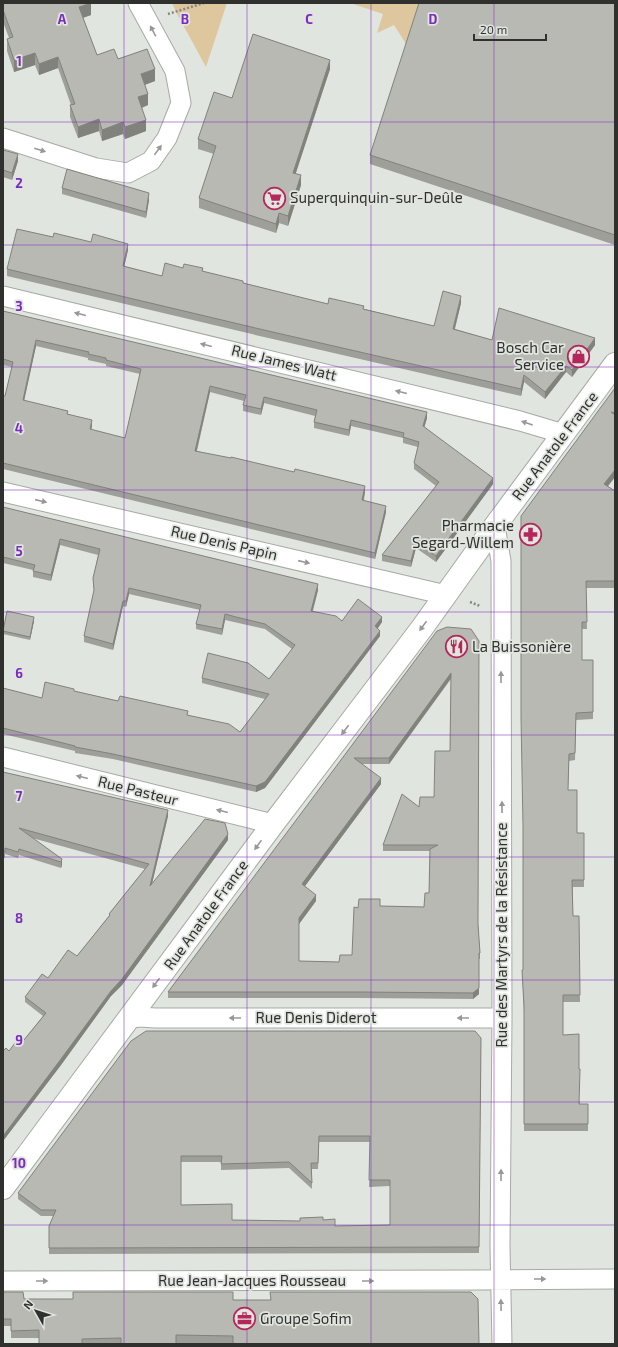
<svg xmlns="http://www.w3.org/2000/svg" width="618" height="1347" font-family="'Exo 2',sans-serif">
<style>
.green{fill:#dec79e}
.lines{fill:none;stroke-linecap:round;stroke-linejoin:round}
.minor-casing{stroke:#a6aaa4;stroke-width:21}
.tertiary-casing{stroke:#a6aaa4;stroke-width:24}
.path{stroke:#868884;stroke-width:2.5;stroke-dasharray:2 2;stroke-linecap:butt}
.minor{stroke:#fff;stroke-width:19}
.tertiary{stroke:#fff;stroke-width:22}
.wall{fill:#9f9f9a;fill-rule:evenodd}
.shaded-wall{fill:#82827d}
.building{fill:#b9b9b3;stroke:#82827d;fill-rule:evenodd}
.oneway{fill:#989897}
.grid{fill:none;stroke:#7b2cbf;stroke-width:1;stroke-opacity:0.55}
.labels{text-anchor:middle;stroke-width:3.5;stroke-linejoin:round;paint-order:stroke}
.poi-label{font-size:15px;fill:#30312f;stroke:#e1e5df;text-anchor:start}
.street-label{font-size:15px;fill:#30312f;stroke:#e1e5df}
.grid-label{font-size:13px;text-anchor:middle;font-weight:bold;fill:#7b2cbf;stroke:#e1e5df;stroke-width:3.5;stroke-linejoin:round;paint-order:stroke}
</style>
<rect width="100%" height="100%" fill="#e1e5df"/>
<!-- green -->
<path class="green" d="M 172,3 L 227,3 L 206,67 L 176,12 Z
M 350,3 L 422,3 L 408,47 L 394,25 L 377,33 L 383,14 Z"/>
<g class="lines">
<defs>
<path id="minor" d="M 3,138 L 96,168 L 128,173 L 151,161 L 167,138 L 181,103 L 175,71 L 138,3
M 3,296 L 520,421 L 564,434
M 3,492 L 446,595
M 495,526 L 501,561 L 502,1018 L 500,1246 L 502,1344
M 3,757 L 273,824
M 130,1018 L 141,1017 L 155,1018 L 502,1018
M 3,1281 L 478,1280 L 615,1279"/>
<path id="tertiary" d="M 3,1188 L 273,824 L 422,628 L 495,526 L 615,364"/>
</defs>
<!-- minor casing -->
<use href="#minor" class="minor-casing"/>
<!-- tertiary casing -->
<use href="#tertiary" class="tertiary-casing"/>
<!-- path -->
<path class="path" d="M 168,14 L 204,3
M 470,602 L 480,606"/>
<!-- minor -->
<use href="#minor" class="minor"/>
<!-- tertiary -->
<use href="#tertiary" class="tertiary"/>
</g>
<!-- wall -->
<path class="wall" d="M 3,3 L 91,15 L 83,18 L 97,55 L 118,59 L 155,81 L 145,85 L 148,105 L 142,108 L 146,131 L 125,139 L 123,134 L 102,141 L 99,131 L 78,138 L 70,117 L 70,105 L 71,105 L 58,68 L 39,75 L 35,65 L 14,72 L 7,51 L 7,39 L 9,38 L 3,22 Z
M 615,3 L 615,245 L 370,164 L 370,155 Z
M 330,69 L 295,174 L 301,185 L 288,226 L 279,223 L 276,233 L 199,208 L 199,198 L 214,154 L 198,149 L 198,139 L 232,98 Z
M 3,150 L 18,161 L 12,180 L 3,177 Z
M 62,188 L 149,200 L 146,218 L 62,194 Z
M 53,237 L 91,242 L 128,250 L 124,266 L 162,276 L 183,268 L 203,271 L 243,283 L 328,304 L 364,309 L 434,326 L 461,303 L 455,329 L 492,340 L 595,345 L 572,377 L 566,372 L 545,399 L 524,382 L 521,396 L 264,337 L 7,276 L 7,269 Z
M 3,311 L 427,418 L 424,427 L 493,484 L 436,562 L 416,548 L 411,567 L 382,561 L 382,555 L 436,486 L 414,469 L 414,463 L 418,447 L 403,443 L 403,438 L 351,426 L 349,436 L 314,428 L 314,422 L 315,416 L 264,403 L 261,415 L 243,411 L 243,405 L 244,401 L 210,392 L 197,451 L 365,492 L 364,500 L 386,512 L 375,559 L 3,469 L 3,396 L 5,396 L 12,367 L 3,365 ZM 36,346 L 88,358 L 88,360 L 106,364 L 106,366 L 140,374 L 125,438 L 91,430 L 92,426 L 68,414 L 24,400 Z
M 615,388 L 615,477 L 608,486 L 615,491 L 615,588 L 586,588 L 587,629 L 582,629 L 582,660 L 593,660 L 593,719 L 576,720 L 575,760 L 569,761 L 568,790 L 577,833 L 584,833 L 584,887 L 573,887 L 573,916 L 579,916 L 580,1002 L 563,1002 L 563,1035 L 580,1104 L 588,1104 L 588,1131 L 524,1131 L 524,1013 L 522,970 L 523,970 Z
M 3,507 L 318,590 L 313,611 L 342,621 L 382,622 L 378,628 L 380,636 L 265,788 L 256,792 L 113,759 L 75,753 L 75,751 L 3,734 L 3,688 L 42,698 L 74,691 L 118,701 L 188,715 L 240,732 L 265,699 L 202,683 L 202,678 L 269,679 L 292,649 L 265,629 L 225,620 L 222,635 L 196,629 L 196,624 L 200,610 L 129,594 L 126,607 L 123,606 L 113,650 L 84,642 L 84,636 L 94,592 L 93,578 L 98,555 L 60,545 L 51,581 L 33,577 L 33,570 L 3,563 Z
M 34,621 L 30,640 L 3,634 L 3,631 Z
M 447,627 L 478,924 L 480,953 L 480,959 L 479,959 L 479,994 L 473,999 L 361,998 L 168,998 L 168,992 ZM 451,679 L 450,751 L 434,797 L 383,845 L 383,851 L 430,851 L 429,893 L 424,907 L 380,906 L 358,908 L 352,955 L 339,962 L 299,961 L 299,924 L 316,901 L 305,886 L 381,784 L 362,764 L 389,764 Z
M 3,772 L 168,816 L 152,884 L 228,840 L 122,985 L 111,996 L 61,1065 L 3,1141 L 3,1051 L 9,1051 L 19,1046 L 43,1016 L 25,1002 L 25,997 L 48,978 L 77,956 L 109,916 L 109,914 L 145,869 L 32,838 L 62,859 L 62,865 L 61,868 L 19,855 L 18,858 L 5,854 L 5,858 L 3,857 Z
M 481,1038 L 479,1253 L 49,1254 L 49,1226 L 54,1216 L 41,1216 L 18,1199 L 18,1193 ZM 319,1142 L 370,1142 L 369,1187 L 390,1186 L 390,1225 L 335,1226 L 323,1220 L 300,1221 L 232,1220 L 181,1205 L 181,1162 L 221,1162 L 221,1170 L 289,1168 L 312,1189 L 312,1169 L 318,1169 Z
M 3,1292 L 24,1299 L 270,1300 L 465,1292 L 233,1343 L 176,1343 L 176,1344 L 39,1344 L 39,1338 L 11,1338 L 11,1326 L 3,1326 Z"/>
<!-- shaded-wall -->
<path class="shaded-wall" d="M 91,3 L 91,15 L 79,19 L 79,7 Z
M 35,53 L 35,65 L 14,72 L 14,60 Z
M 58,57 L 58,68 L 39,75 L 39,64 Z
M 330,60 L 330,69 L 293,182 L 293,173 Z
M 155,69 L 155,81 L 141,86 L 141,74 Z
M 148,94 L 148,105 L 138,109 L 138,97 Z
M 99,119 L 99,131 L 78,138 L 78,127 Z
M 146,120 L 146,131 L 125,139 L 125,127 Z
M 123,122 L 123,134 L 102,141 L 102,130 Z
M 18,154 L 18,161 L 12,180 L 12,173 Z
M 301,175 L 301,185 L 288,226 L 288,216 Z
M 149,193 L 149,200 L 146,218 L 146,212 Z
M 279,213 L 279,223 L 276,233 L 276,224 Z
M 128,244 L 128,250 L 123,272 L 123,266 Z
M 461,296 L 461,303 L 453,335 L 453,329 Z
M 595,338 L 595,345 L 572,377 L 572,370 Z
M 36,340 L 36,346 L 23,406 L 23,400 Z
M 566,366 L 566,372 L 545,399 L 545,392 Z
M 524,375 L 524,382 L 521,396 L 521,389 Z
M 210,386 L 210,392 L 195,457 L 195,451 Z
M 264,397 L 264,403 L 261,415 L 261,409 Z
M 427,412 L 427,418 L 423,432 L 423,426 Z
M 92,420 L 92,426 L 90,435 L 90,429 Z
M 351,420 L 351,426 L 349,436 L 349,430 Z
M 615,470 L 615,477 L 604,491 L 604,484 Z
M 493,478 L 493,484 L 436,562 L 436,556 Z
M 365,486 L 365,492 L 362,506 L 362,500 Z
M 386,506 L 386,512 L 375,559 L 375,553 Z
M 60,539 L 60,545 L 51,581 L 51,575 Z
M 416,542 L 416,548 L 411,567 L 411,561 Z
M 318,584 L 318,590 L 311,616 L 311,611 Z
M 129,588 L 129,594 L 126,607 L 126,601 Z
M 123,601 L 123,606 L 113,650 L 113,644 Z
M 225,614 L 225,620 L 222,635 L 222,629 Z
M 34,617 L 34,621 L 30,640 L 30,637 Z
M 382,617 L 382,622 L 375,632 L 375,626 Z
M 380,631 L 380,636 L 265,788 L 256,792 L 256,786 Z
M 451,673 L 451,678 L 389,764 L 389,758 Z
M 381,778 L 381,784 L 302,890 L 302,884 Z
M 168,810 L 168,816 L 150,892 L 150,886 Z
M 228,834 L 228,840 L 122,985 L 111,996 L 61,1065 L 3,1141 L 3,1136 Z
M 62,859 L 62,865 L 61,868 L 61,862 Z
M 316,895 L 316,901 L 299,924 L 299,918 Z
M 479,988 L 479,994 L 473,999 L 473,993 Z"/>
<!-- building -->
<path class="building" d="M 3,3 L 91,3 L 79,7 L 97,55 L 114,49 L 118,59 L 147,49 L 155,69 L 141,74 L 148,94 L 138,97 L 146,120 L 125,127 L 123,122 L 102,130 L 99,119 L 78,127 L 70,105 L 75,104 L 58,57 L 39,64 L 35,53 L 14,60 L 7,39 L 13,37 L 3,10 Z
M 419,3 L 615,3 L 615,235 L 370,155 Z
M 253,34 L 330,60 L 293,173 L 301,175 L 288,216 L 279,213 L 276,224 L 199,198 L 216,146 L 198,139 L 214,92 L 232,98 Z
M 3,150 L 18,154 L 12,173 L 3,170 Z
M 67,169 L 149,193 L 146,212 L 62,188 Z
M 17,229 L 53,237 L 54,233 L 91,242 L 93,234 L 128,244 L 123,266 L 162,276 L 165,263 L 183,268 L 184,264 L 203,268 L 202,271 L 243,281 L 243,283 L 328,304 L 329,298 L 364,306 L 363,309 L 434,326 L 443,291 L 461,296 L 453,329 L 492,340 L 499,308 L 595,338 L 572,370 L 566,366 L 545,392 L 524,375 L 521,389 L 264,330 L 7,269 Z
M 3,311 L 427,412 L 423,426 L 493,478 L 436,556 L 416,542 L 411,561 L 382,555 L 439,482 L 414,463 L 419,442 L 403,437 L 404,433 L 351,420 L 349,430 L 314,422 L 317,410 L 264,397 L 261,409 L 243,405 L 246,395 L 210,386 L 195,451 L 231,458 L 231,457 L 294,472 L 295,469 L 365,486 L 362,500 L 386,506 L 375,553 L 3,463 L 3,396 L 5,396 L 13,362 L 3,359 ZM 36,340 L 89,352 L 88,354 L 106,358 L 106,360 L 141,369 L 125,438 L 90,429 L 92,420 L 67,414 L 68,411 L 23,400 Z
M 615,388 L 615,413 L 611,412 L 615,415 L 615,470 L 604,484 L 615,491 L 615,581 L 586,581 L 587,622 L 582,622 L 582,660 L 593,660 L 593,712 L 576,713 L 575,753 L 569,754 L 568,790 L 577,790 L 577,833 L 584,833 L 584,880 L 572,880 L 573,916 L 579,916 L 580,995 L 563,995 L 563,1035 L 579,1034 L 579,1069 L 580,1069 L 579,1104 L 588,1104 L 588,1124 L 524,1124 L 524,1006 L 522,970 L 523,970 L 523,826 L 521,717 L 521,516 Z
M 3,507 L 318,584 L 311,611 L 336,616 L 342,621 L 358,599 L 382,617 L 375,626 L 380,631 L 265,782 L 256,786 L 113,754 L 75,747 L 75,746 L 3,728 L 3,688 L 42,698 L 45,682 L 74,689 L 74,691 L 118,701 L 120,696 L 188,711 L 187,715 L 229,724 L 240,732 L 269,694 L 202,678 L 208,653 L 248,663 L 269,679 L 295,645 L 265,624 L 236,617 L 225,614 L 222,629 L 196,624 L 201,605 L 129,588 L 126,601 L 123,601 L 113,644 L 84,636 L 94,590 L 93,578 L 100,549 L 60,539 L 51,575 L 33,571 L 35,565 L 3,557 Z
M 7,611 L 34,617 L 30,637 L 3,631 Z
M 447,627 L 471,629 L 479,641 L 478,924 L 480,953 L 479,953 L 479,988 L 473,993 L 361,992 L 168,992 L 437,631 ZM 451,673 L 450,751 L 435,751 L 434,797 L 420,797 L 419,807 L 402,794 L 383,845 L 438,845 L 430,849 L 429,893 L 425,893 L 424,907 L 380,906 L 380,899 L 359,899 L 358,908 L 354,907 L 352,955 L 340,955 L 339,962 L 299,961 L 299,918 L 316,895 L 302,884 L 381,778 L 354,758 L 389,758 Z
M 3,772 L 168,810 L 150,886 L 205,819 L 225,823 L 228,834 L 122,979 L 111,991 L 61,1059 L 3,1136 L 3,1051 L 6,1048 L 9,1051 L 15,1043 L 19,1046 L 46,1013 L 25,997 L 42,974 L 48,978 L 68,950 L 77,956 L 110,915 L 109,914 L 149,864 L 19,828 L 62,859 L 61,862 L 19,849 L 18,852 L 5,848 L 5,852 L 3,851 Z
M 146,1031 L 475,1031 L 481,1038 L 479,1247 L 49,1248 L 49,1226 L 56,1210 L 41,1210 L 18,1193 L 131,1041 ZM 319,1136 L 370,1136 L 369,1180 L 390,1180 L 390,1225 L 335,1226 L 335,1219 L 323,1220 L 323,1217 L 300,1218 L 300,1221 L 232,1220 L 232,1204 L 181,1205 L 181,1156 L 222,1156 L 221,1164 L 289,1162 L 312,1183 L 311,1163 L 318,1163 Z
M 3,1292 L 23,1292 L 24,1299 L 73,1299 L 73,1292 L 233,1292 L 233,1300 L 271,1300 L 270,1292 L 471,1292 L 478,1299 L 479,1344 L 233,1344 L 233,1336 L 176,1335 L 176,1344 L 121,1344 L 121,1338 L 82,1339 L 82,1344 L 39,1344 L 39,1330 L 11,1331 L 11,1319 L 3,1319 Z"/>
<!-- one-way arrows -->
<defs><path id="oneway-solid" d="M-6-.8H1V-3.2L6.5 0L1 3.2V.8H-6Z"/></defs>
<g class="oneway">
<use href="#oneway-solid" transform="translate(153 31) rotate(-118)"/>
<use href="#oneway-solid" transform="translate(40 150) rotate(18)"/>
<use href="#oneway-solid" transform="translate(158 150) rotate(-54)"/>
<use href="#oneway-solid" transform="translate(80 314) rotate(-166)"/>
<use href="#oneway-solid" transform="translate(206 345) rotate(-166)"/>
<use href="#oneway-solid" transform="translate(401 392) rotate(-166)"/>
<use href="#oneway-solid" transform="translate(527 423) rotate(-161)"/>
<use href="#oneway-solid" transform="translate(41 501) rotate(13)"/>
<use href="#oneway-solid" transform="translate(304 562) rotate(13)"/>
<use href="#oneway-solid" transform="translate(423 626) rotate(126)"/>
<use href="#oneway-solid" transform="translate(501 677) rotate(-90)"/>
<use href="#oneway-solid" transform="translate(345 730) rotate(127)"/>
<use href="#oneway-solid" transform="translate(82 777) rotate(-166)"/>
<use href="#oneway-solid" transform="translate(502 807) rotate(-90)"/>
<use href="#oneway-solid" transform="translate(222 811) rotate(-166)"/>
<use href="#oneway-solid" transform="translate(258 845) rotate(126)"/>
<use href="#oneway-solid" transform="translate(156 983) rotate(126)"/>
<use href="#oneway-solid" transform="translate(235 1018) rotate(-180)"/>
<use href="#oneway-solid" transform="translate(463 1018) rotate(-180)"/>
<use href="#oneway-solid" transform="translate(501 1175) rotate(-90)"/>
<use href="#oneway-solid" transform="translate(540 1279)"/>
<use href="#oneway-solid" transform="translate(42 1281)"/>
<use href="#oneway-solid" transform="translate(368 1281)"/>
<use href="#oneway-solid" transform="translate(501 1305) rotate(-91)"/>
</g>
<!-- grid -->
<path class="grid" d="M 124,3 L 124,1344M 247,3 L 247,1344M 371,3 L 371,1344M 494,3 L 494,1344M 3,122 L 615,122M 3,245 L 615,245M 3,367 L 615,367M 3,490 L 615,490M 3,612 L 615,612M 3,735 L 615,735M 3,857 L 615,857M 3,980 L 615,980M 3,1102 L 615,1102M 3,1225 L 615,1225"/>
<!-- icons -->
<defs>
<symbol id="supermarket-ring" viewBox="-11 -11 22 22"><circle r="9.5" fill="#e1e5df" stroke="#b5275b" stroke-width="1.5"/><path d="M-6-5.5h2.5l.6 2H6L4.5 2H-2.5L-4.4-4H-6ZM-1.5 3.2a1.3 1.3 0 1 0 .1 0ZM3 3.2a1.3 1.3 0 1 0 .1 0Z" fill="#b5275b"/></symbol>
<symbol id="shop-ring" viewBox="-11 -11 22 22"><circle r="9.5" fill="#e1e5df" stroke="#b5275b" stroke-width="1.5"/><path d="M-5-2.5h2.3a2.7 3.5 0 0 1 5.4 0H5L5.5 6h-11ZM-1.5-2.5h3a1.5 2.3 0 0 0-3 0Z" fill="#b5275b"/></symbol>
<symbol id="pharmacy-ring" viewBox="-11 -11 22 22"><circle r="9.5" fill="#e1e5df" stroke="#b5275b" stroke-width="1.5"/><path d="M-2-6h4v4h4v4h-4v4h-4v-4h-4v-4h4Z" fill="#b5275b"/></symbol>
<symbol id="restaurant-ring" viewBox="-11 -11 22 22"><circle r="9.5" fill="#e1e5df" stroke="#b5275b" stroke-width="1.5"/><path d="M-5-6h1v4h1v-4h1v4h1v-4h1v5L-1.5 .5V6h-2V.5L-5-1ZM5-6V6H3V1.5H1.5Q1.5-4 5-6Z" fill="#b5275b"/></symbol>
<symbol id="office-ring" viewBox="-11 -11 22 22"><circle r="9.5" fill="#e1e5df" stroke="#b5275b" stroke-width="1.5"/><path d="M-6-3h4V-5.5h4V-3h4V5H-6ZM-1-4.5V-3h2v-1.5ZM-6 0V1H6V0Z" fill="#b5275b"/></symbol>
</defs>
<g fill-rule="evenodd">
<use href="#supermarket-ring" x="262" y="186" width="25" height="25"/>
<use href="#shop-ring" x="566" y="344" width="25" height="25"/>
<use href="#pharmacy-ring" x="518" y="522" width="25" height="25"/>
<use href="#restaurant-ring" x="444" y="634" width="25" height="25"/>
<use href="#office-ring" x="232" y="1306" width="25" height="25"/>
</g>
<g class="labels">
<!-- poi labels -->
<g class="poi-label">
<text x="290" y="203">Superquinquin-sur-Deûle</text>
<text x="564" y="353" text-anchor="end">Bosch Car<tspan x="564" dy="17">Service</tspan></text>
<text x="514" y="531" text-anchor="end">Pharmacie<tspan x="514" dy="17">Segard-Willem</tspan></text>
<text x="472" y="652">La Buissonière</text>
<text x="260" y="1324">Groupe Sofim</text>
</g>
<!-- street labels -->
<g class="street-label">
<text transform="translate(284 363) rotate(14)" y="5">Rue James Watt</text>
<text transform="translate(555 446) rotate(-53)" y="5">Rue Anatole France</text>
<text transform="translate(224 543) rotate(13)" y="5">Rue Denis Papin</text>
<text transform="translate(138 791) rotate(14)" y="5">Rue Pasteur</text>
<text transform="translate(206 915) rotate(-54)" y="5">Rue Anatole France</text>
<text transform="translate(502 935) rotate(-90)" y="5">Rue des Martyrs de la Résistance</text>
<text x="316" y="1023">Rue Denis Diderot</text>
<text x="252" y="1286">Rue Jean-Jacques Rousseau</text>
</g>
</g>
<g class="grid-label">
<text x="62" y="24">A</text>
<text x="185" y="24">B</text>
<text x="309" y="24">C</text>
<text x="433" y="24">D</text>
<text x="19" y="66">1</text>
<text x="19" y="188">2</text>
<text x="19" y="311">3</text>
<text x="19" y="433">4</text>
<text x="19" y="556">5</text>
<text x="19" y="678">6</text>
<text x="19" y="801">7</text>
<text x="19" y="923">8</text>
<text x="19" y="1045">9</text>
<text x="19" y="1168">10</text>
</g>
<!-- border -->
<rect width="618" height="1347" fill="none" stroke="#30312f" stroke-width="8"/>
<!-- north arrow -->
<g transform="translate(36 1311) rotate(309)" stroke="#e1e5df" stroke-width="3" paint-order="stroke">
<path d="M0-3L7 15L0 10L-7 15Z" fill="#30312f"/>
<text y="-6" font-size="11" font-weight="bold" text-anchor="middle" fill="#30312f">N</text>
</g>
<!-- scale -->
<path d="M474 34v6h72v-6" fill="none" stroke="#30312f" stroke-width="2"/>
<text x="480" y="34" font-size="12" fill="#30312f" stroke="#e1e5df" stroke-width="3" paint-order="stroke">20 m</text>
</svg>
